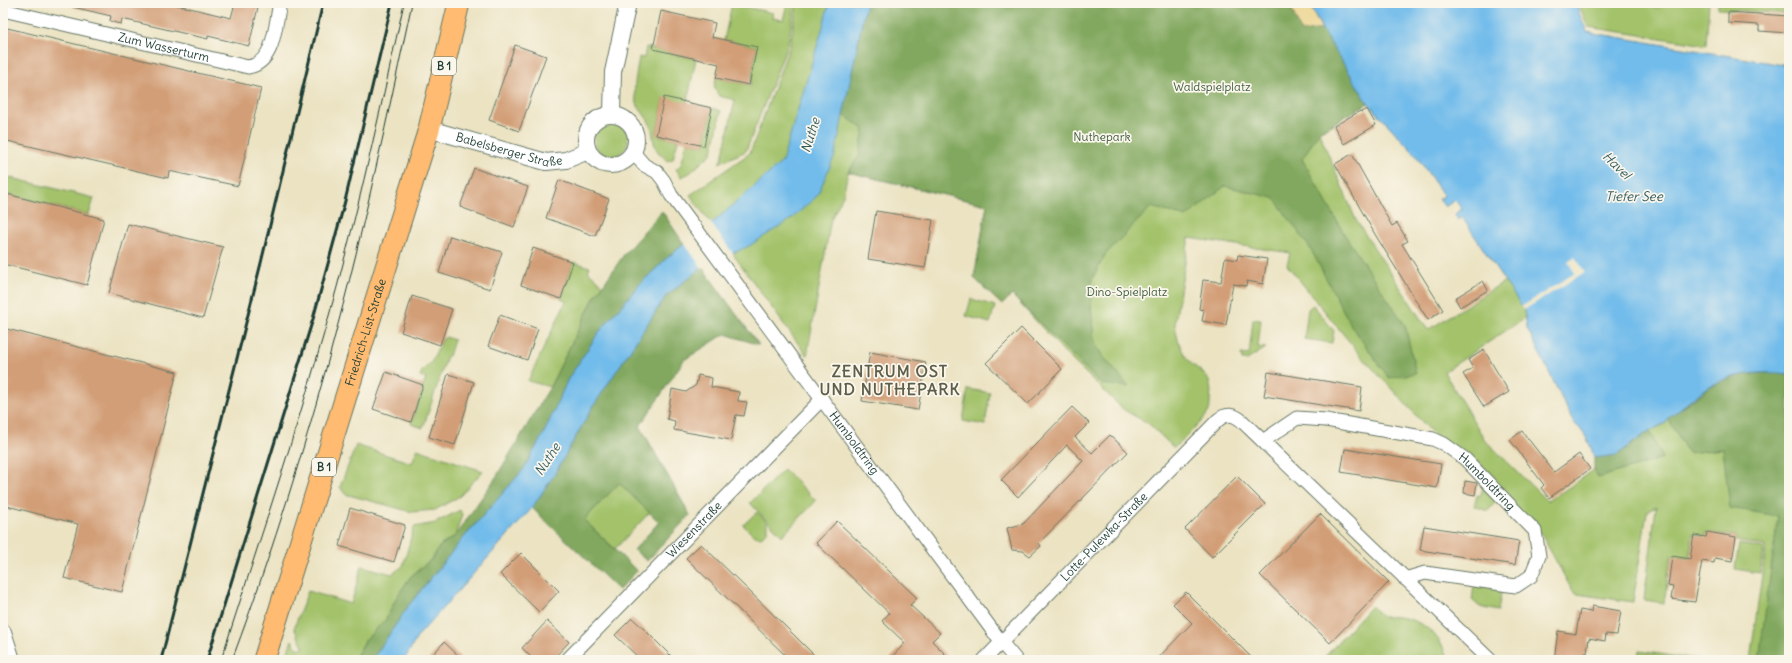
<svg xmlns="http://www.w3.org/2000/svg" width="1792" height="663" font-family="Delius,sans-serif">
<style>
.green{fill:#a3c26a;stroke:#61804f}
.forest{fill:#82a85e;stroke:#507249}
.sand{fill:#eeda9e;stroke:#868c69}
.water{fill:#72bceb;stroke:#487c90}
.pier{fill:#ebe3c2}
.building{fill:#d29e77}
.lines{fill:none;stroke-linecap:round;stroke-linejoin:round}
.minor-casing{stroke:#676;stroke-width:15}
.tertiary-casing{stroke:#676;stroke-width:18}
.primary-casing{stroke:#676;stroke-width:23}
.minor{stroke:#fff;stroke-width:13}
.tertiary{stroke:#fff;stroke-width:16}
.primary{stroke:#febb71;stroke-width:21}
.tram{stroke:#1f3d34;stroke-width:1}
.rail{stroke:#1f3d34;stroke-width:3}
.labels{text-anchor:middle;stroke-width:3.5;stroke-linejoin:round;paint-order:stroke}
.shield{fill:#fbf7ec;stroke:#61756b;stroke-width:1}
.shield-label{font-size:11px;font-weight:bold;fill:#1f3d34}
.street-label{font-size:12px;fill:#1f3d34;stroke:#fbf7ec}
.park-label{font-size:12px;fill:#405e42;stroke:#fbf7ec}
.water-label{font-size:13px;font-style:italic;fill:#345d62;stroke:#fbf7ec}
.district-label{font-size:16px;font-weight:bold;letter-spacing:1px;fill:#5e5f4b;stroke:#fbf7ec}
</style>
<rect width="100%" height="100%" fill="#fbf7ec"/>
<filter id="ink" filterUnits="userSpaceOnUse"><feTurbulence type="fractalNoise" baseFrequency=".025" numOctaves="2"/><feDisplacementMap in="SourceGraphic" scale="8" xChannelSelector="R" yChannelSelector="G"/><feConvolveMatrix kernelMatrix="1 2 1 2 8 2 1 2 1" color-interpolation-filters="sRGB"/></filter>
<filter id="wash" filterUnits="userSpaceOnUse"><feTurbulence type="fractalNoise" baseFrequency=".012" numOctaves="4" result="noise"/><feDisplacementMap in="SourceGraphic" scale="16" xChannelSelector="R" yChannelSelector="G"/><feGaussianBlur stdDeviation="0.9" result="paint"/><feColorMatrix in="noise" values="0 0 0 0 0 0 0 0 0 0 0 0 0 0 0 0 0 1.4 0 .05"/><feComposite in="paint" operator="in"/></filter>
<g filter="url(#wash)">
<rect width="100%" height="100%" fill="#ebe3c2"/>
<!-- green -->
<path class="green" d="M 787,3 L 795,3 L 788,44 L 746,151 L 719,163 L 722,158 L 735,100 L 719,96 L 714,87 L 716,78 L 749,85 L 750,87 L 757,47 L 724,40 L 732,4 L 773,13 L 772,18 L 783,20 Z
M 797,3 L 1309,3 L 1322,29 L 1368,103 L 1319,132 L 1356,220 L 1428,330 L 1505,281 L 1524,310 L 1525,318 L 1444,372 L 1485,440 L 1547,501 C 1588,478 1624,443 1666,423 L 1668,418 L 1789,425 L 1789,660 L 1750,660 L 1766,546 L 1736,541 L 1736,536 L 1706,532 L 1705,536 L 1693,534 L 1689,558 L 1671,556 L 1664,603 L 1644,600 L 1656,507 L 1647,512 L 1633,602 L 1577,594 L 1573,592 L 1540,532 L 1438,439 L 1361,356 L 1287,265 L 1290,253 L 1189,238 L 1175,322 C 1176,333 1178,343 1184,354 C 1196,374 1215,370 1210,401 C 1210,405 1210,410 1208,413 C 1200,425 1184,438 1174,448 L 1149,424 L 1124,410 L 1070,358 L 1012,295 L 1002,305 L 974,278 L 987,205 L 848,172 L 843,196 L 831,219 L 807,356 L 690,195 L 750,153 L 790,45 Z
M 1578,3 L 1644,3 L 1657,8 L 1668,3 L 1709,3 L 1706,45 L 1588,27 Z
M 1718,3 L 1789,3 L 1789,14 L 1718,9 Z
M 646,47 L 696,59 L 687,103 L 664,98 L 656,135 L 678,140 L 673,159 L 667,161 C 665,157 662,156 659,153 C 652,145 654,136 651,127 C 648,118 642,113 638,106 C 631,92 637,72 639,57 L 644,58 Z
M 712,108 L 721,111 L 712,153 L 690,173 L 681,177 L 676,169 L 681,165 L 687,142 L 704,146 Z
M594 139a17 17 0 1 1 34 0a17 17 0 1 1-34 0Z
M 3,176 L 94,198 L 89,215 L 3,193 Z
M 573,262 L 590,267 L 588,271 L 603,285 L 594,298 L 550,387 L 528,381 L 566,301 L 561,299 Z
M 971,299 L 995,306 L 990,323 L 966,316 Z
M 1313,305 L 1334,331 L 1332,343 L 1304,339 L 1308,309 Z
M 1253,319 L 1261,320 L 1258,347 L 1266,348 L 1247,360 L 1242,360 L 1241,354 L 1249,355 Z
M 446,337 L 454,340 L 449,356 L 447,356 L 423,428 L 411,424 L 426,378 L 420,376 L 422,371 L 432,361 L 443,339 Z
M 968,389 L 990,393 L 985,425 L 963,421 Z
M 356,445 L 412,463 L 417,449 L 483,471 L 460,496 L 435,510 L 412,512 L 345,494 L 340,487 Z
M 784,469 L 816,501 L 782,536 L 750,503 Z
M 619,483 L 650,512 L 615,549 L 584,520 Z
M 1484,486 L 1499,498 L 1488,511 L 1474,506 L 1477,495 L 1480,496 Z
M 460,510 L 462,515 L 455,536 L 440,546 L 431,560 L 411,576 L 398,595 L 386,619 L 366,639 L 354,660 L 285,660 L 292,640 L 297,648 L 304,648 L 294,628 L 308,591 L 351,604 L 362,566 L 392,574 L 403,566 L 414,527 L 435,523 Z
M 757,512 L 767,522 L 767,532 L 761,537 L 754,536 L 743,525 Z
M 1739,544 L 1764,548 L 1760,573 L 1735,569 Z
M 1474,585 L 1502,588 L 1498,611 L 1480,607 L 1472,600 Z
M 1371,606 L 1383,617 C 1414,614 1439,629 1448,660 L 1322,660 Z
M 1639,651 L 1700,660 L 1638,660 Z"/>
<!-- forest -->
<path class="forest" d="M 866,3 L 1296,3 L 1291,7 L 1301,32 L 1322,29 L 1368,103 L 1319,132 L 1302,159 L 1346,237 L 1405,325 L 1416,373 L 1389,378 L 1352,327 L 1310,248 L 1274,198 L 1225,186 L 1186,217 L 1151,207 L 1105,255 L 1092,279 L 1091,304 L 1094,341 L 1102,355 L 1129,387 L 1101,384 L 1012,295 L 1002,305 L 974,278 L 987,205 L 848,172 L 859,156 L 864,129 L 843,115 Z
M 662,211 L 684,244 L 669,256 L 638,286 L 599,332 L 568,379 L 544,433 L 523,470 L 460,542 L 409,605 L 372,660 L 354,660 L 366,639 L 386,619 L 398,595 L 411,576 L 431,560 L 440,546 L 455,536 L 496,477 L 550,387 L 594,298 L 625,253 Z
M 702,267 L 759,345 L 725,334 L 684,360 L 640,426 L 690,515 L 647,561 L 634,550 L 659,522 L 619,483 L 584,520 L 637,571 L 619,590 L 532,508 L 554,475 L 592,408 L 666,296 Z
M 1774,372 L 1789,374 L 1789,660 L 1759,660 L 1778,516 L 1730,508 L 1723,449 L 1688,453 L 1668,418 L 1711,386 L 1741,375 Z
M 1649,431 L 1663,458 L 1598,478 L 1594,469 L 1594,458 L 1617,455 Z"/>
<!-- sand -->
<path class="sand" d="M 1296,3 L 1309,3 L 1322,29 L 1301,32 L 1291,7 Z"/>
<!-- water -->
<path class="water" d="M 829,3 L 866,3 L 835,155 L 817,196 L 790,220 L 749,246 L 702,267 L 666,296 L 592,408 L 554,475 L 532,508 L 418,636 L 404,660 L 372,660 L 409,605 L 460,542 L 523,470 L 544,433 L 568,379 L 599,332 L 638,286 L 669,256 L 717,219 L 782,162 L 824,23 Z
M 1309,3 L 1575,3 L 1587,32 L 1789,66 L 1789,374 C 1763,371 1733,373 1710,386 C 1695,395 1682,408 1668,418 L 1666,423 L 1649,431 L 1617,455 L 1594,458 C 1591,445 1585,432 1574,423 L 1527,328 L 1524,310 L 1462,217 L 1458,220 L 1455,214 L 1462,209 L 1455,200 L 1445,207 L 1439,199 L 1444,196 L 1415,154 L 1368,103 L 1322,29 Z"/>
<!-- pier -->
<path class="pier" d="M 710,222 L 734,255 L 703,269 L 683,242 Z
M 1575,257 L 1585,272 L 1524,310 L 1521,307 L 1575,273 L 1568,262 Z"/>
<g id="blocks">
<!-- building -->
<path class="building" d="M 74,3 L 169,3 L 231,18 L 235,3 L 259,3 L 249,46 L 208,36 L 208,39 L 122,19 L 121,24 L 116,23 L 110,21 L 111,16 L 73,7 Z
M 661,11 L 715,23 L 712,37 L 757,47 L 749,85 L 716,78 L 719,64 L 653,49 Z
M 1728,12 L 1789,16 L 1789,33 L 1759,31 L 1759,25 L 1728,23 Z
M 3,27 L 261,88 L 238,186 L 169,171 L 168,178 L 3,140 Z
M 515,45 L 546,56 L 519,131 L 489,120 Z
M 664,97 L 712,108 L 704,146 L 656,135 Z
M 1367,109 L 1376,125 L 1344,144 L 1334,126 L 1360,111 L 1361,112 Z
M 1352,154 L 1392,226 L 1397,223 L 1408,241 L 1402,244 L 1443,310 L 1428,320 L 1376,236 L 1335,164 Z
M 474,168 L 528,187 L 514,227 L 460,207 Z
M 559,180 L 609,199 L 595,236 L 546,218 Z
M 3,193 L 104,219 L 87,285 L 3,264 Z
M 876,211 L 933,220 L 925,268 L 868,259 Z
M 128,224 L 223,247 L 203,318 L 109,293 Z
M 450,236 L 502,252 L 490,289 L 439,273 Z
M 533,248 L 573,262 L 561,299 L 521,285 Z
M 1238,255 L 1267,259 L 1263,284 L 1247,281 L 1246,286 L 1233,284 L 1226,325 L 1202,321 L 1204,310 L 1199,309 L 1203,280 L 1221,282 L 1225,258 L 1237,260 Z
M 1483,281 L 1488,290 L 1460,307 L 1455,298 Z
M 412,296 L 452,309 L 440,345 L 401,332 Z
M 500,315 L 538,329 L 527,360 L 488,346 Z
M 3,328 L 177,372 L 122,592 L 64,578 L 78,524 L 3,505 Z
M 1021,328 L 1062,369 L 1028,404 L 986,363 Z
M 1484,350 L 1509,392 L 1484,407 L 1463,374 L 1473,368 L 1468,360 Z
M 870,352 L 926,362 L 918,410 L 862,401 Z
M 386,372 L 423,385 L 411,422 L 373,409 Z
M 1268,372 L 1362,387 L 1359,411 L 1264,396 Z
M 448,374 L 474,382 L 455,445 L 429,437 Z
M 698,375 L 712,378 L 711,387 L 739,392 L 738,401 L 747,402 L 744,416 L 736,415 L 731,440 L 674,430 L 675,421 L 667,419 L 672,389 L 686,392 L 696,385 Z
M 1072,407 L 1089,423 L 1075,437 L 1092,453 L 1110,435 L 1128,452 L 1039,543 L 1041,546 L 1030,556 L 1023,551 L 1012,550 L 1007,528 L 1023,524 L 1083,461 L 1067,445 L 1018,497 L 1001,480 Z
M 1522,431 L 1554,472 L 1579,454 L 1590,469 L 1549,498 L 1541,488 L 1544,485 L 1510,440 Z
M 1345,449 L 1441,464 L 1437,488 L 1341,472 Z
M 1237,476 L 1265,504 L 1212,557 L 1185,529 Z
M 1465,481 L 1477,483 L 1475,495 L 1464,493 Z
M 350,508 L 405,525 L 394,562 L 339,546 Z
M 1320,514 L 1389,582 L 1330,643 L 1260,575 Z
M 837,521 L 917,598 L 910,605 L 940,633 L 932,641 L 951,660 L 889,660 L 905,643 L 882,621 L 889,613 L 816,543 Z
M 1424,526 L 1519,541 L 1515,565 L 1420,550 Z
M 1707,532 L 1736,537 L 1732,561 L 1715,558 L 1714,563 L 1702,561 L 1695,602 L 1671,599 L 1673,587 L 1668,586 L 1672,556 L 1690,559 L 1694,535 L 1706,537 Z
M 701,544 L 785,626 L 819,660 L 790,660 L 686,558 Z
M 521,553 L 559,591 L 539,612 L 500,574 Z
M 1186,592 L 1254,660 L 1156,660 L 1192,623 L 1173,604 Z
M 1592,606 L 1621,611 L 1617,635 L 1606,634 L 1605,641 L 1589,638 L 1587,653 L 1585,653 L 1584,660 L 1554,660 L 1558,631 L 1576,634 L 1580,610 L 1591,612 Z
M 632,618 L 645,630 L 675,660 L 641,660 L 615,635 Z
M 547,621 L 569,642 L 552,660 L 534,660 L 522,648 Z
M 444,642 L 463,660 L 428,660 Z"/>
</g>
</g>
<g filter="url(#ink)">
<use href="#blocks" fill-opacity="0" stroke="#676" stroke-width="1"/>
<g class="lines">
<defs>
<g id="minor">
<path id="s1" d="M 3,10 L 248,67 C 275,63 275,25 280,3"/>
<path id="s2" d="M 633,152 L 644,165 L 657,172 L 664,181 L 671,195 L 1001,642 L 1016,660"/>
<path id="s3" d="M 1263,441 L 1297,418 L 1326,420 L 1433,439 L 1444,444 L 1465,459 L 1535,531 L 1539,556 L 1531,576 L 1516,586 L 1425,573 L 1405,579"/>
<path id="s4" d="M 567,660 L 822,399"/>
<path id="s5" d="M 984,660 L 1218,420 C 1226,413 1234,414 1242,421 L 1490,660"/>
</g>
<g id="tertiary">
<path d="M 612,114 L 613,72 L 628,3"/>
<circle cx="611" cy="140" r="25"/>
<path id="s6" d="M 429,129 L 546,162 L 566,160 L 588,151"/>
<path d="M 3,632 L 12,660"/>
</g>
<g id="primary">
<path id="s7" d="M 264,660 L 429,129 L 459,3"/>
</g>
</defs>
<!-- minor casing -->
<use href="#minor" class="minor-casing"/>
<!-- tertiary casing -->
<use href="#tertiary" class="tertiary-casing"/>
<!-- primary casing -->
<use href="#primary" class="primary-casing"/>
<!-- minor -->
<use href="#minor" class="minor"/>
<!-- tertiary -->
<use href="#tertiary" class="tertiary"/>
<!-- primary -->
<use href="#primary" class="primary"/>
<!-- tram -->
<path class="tram" d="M 221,660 C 261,536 303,412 337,287 C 362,193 383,98 404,3
M 232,660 C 282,527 322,391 356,254 C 376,170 394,87 412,3"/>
<!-- rail -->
<path class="rail" d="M 161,660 L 261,263 L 323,3
M 207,660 L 313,319 L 345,201 L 392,3"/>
</g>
</g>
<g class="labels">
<!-- shield labels -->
<g class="shield">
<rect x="432" y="57" width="24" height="18" rx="3"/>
<rect x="312" y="458" width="24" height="18" rx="3"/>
</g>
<g class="shield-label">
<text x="444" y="70">B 1</text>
<text x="324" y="471">B 1</text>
</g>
<!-- street labels -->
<g class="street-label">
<text dy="4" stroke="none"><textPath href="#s1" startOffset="165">Zum Wasserturm</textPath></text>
<text dy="4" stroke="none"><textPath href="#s6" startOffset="83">Babelsberger Straße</textPath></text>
<text dy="4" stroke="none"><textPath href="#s7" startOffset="343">Friedrich-List-Straße</textPath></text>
<text dy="4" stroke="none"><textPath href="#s2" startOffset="367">Humboldtring</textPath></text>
<text dy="4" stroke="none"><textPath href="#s3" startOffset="248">Humboldtring</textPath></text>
<text dy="4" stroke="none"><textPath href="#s4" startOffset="182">Wiesenstraße</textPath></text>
<text dy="4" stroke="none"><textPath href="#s5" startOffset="172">Lotte-Pulewka-Straße</textPath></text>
</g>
<!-- park labels -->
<g class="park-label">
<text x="1212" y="91">Waldspielplatz</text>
<text x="1102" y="141">Nuthepark</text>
<text x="1127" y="296">Dino-Spielplatz</text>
</g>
<!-- water labels -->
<g class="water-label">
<text transform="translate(810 135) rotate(-73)" y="5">Nuthe</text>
<text transform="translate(1617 165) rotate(44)" y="5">Havel</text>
<text x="1634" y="201">Tiefer See</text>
<text transform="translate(547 459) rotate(-57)" y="5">Nuthe</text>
</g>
<!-- district labels -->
<g class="district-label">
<text x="890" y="377">ZENTRUM OST<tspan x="890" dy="18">UND NUTHEPARK</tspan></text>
</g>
</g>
<!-- margin -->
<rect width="1792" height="663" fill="none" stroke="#fbf7ec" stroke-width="16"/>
</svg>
